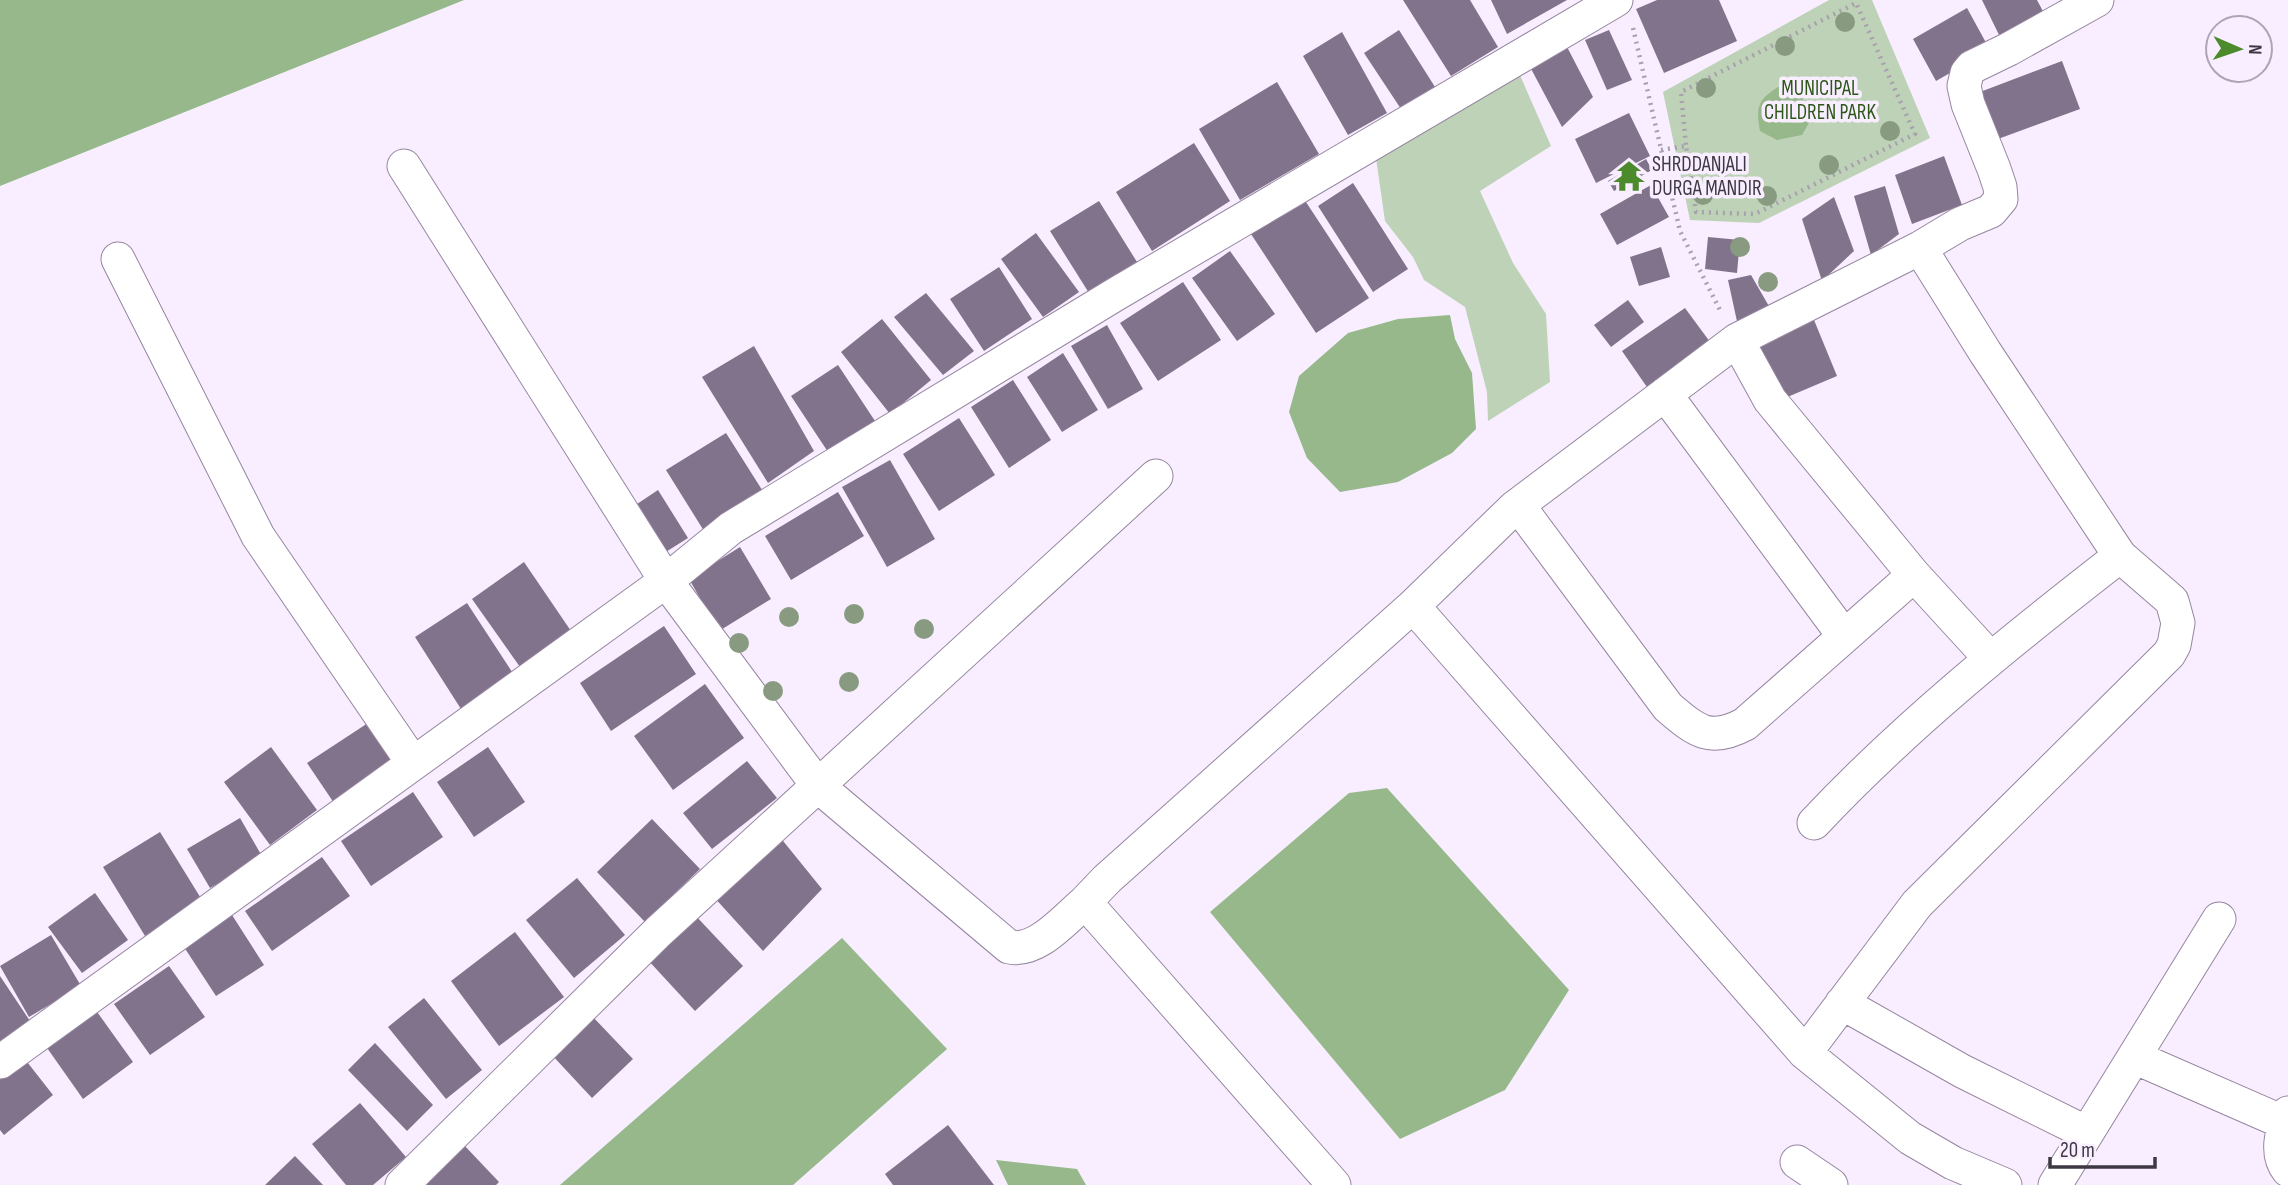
<svg xmlns="http://www.w3.org/2000/svg" width="2288" height="1185" font-family="'Sofia Sans Condensed',sans-serif">
<style>
.green{fill:#bdd2b6}
.water{fill:#96b88a}
.building{fill:#82738c}
.lines{fill:none;stroke-linecap:round;stroke-linejoin:round}
.minor-casing{stroke:#9686a0;stroke-width:35}
.path{stroke:#a9a0af;stroke-width:4.5;stroke-dasharray:2 5;stroke-linecap:butt}
.minor{stroke:#fff;stroke-width:33}
.tree{fill:#889b80}
.labels{text-anchor:middle;stroke-width:7;stroke-linejoin:round;paint-order:stroke}
.park-label{font-size:21px;fill:#2d5718;stroke:#f8eeff}
.poi-label{font-size:21px;fill:#3e3843;stroke:#f8eeff;text-anchor:start}
</style>
<rect width="100%" height="100%" fill="#f8eeff"/>
<!-- green -->
<path class="green" d="M 1829,0 L 1872,0 L 1930,138 L 1759,223 L 1690,220 L 1663,92 Z
M 1519,73 L 1551,146 L 1480,191 L 1513,263 L 1546,314 L 1550,382 L 1488,421 L 1487,392 L 1465,307 L 1424,280 L 1413,257 L 1385,221 L 1376,158 Z"/>
<!-- water -->
<path class="water" d="M 0,0 L 464,0 L 0,186 Z
M 1778,87 L 1797,87 L 1807,109 L 1810,121 L 1802,135 L 1777,140 L 1760,131 C 1756,108 1757,100 1778,87 Z
M 1450,315 L 1455,339 L 1472,373 L 1476,429 L 1452,453 L 1398,482 L 1340,492 L 1307,458 L 1289,412 L 1299,376 L 1348,333 L 1398,319 Z
M 1387,788 L 1569,990 L 1505,1090 L 1400,1139 L 1210,912 L 1349,793 Z
M 842,938 L 947,1049 L 793,1185 L 560,1185 Z
M 996,1160 L 1077,1169 L 1086,1185 L 1008,1185 Z"/>
<!-- building -->
<path class="building" d="M 1403,0 L 1470,0 L 1498,47 L 1451,76 Z
M 1491,0 L 1567,0 L 1507,34 Z
M 1657,0 L 1719,0 L 1737,41 L 1664,73 L 1636,9 Z
M 1982,0 L 2037,0 L 2046,17 L 2001,39 Z
M 1967,8 L 1990,50 L 1936,81 L 1913,39 Z
M 1399,30 L 1435,87 L 1401,109 L 1364,53 Z
M 1609,30 L 1632,80 L 1607,90 L 1585,40 Z
M 1342,32 L 1387,113 L 1348,135 L 1303,56 Z
M 1566,45 L 1593,97 L 1562,127 L 1529,65 Z
M 2062,61 L 2080,109 L 1998,139 L 1980,92 Z
M 1277,82 L 1319,154 L 1240,200 L 1199,129 Z
M 1629,113 L 1650,156 L 1596,183 L 1575,139 Z
M 1194,143 L 1230,201 L 1152,251 L 1116,192 Z
M 1944,156 L 1962,205 L 1912,224 L 1895,175 Z
M 1646,159 L 1652,170 L 1614,191 L 1608,181 Z
M 1353,183 L 1408,269 L 1373,292 L 1318,206 Z
M 1651,185 L 1669,217 L 1617,245 L 1600,214 Z
M 1885,186 L 1899,234 L 1871,255 L 1854,196 Z
M 1834,197 L 1854,251 L 1822,281 L 1802,219 Z
M 1304,199 L 1369,298 L 1316,333 L 1251,234 Z
M 1099,201 L 1137,262 L 1089,293 L 1050,231 Z
M 1036,233 L 1079,292 L 1043,317 L 1001,259 Z
M 1708,237 L 1740,240 L 1737,273 L 1705,269 Z
M 1661,247 L 1670,277 L 1639,286 L 1630,257 Z
M 1230,251 L 1275,314 L 1237,341 L 1192,278 Z
M 999,267 L 1032,319 L 984,351 L 950,299 Z
M 1751,275 L 1770,308 L 1738,326 L 1728,280 Z
M 1183,282 L 1221,340 L 1158,381 L 1120,323 Z
M 926,293 L 974,351 L 943,375 L 894,317 Z
M 1628,300 L 1644,322 L 1611,347 L 1594,325 Z
M 1685,308 L 1713,346 L 1649,390 L 1622,351 Z
M 882,319 L 931,380 L 890,414 L 841,352 Z
M 1814,320 L 1837,376 L 1778,401 L 1755,346 Z
M 1107,325 L 1143,389 L 1108,409 L 1071,346 Z
M 754,346 L 814,451 L 768,483 L 702,377 Z
M 1063,353 L 1098,410 L 1062,432 L 1027,377 Z
M 838,365 L 877,424 L 830,455 L 791,396 Z
M 1013,380 L 1051,440 L 1009,468 L 971,407 Z
M 959,418 L 995,475 L 939,511 L 903,454 Z
M 726,433 L 764,493 L 704,531 L 666,470 Z
M 890,460 L 935,539 L 887,567 L 842,487 Z
M 658,490 L 688,538 L 661,555 L 631,508 Z
M 838,492 L 864,536 L 791,580 L 765,536 Z
M 740,547 L 771,599 L 719,631 L 689,579 Z
M 524,562 L 571,631 L 520,667 L 472,599 Z
M 467,603 L 514,675 L 461,709 L 415,637 Z
M 664,626 L 696,674 L 611,731 L 580,683 Z
M 705,684 L 744,738 L 673,790 L 634,736 Z
M 371,721 L 399,764 L 336,806 L 307,763 Z
M 271,747 L 317,810 L 270,845 L 224,782 Z
M 488,747 L 525,802 L 474,837 L 437,782 Z
M 747,761 L 777,798 L 712,849 L 683,813 Z
M 413,792 L 443,837 L 371,886 L 341,841 Z
M 240,818 L 263,858 L 210,888 L 187,849 Z
M 652,819 L 700,869 L 645,922 L 597,872 Z
M 775,831 L 822,889 L 763,951 L 712,895 Z
M 160,832 L 202,900 L 145,936 L 103,867 Z
M 322,857 L 350,896 L 272,951 L 245,911 Z
M 577,878 L 625,935 L 574,978 L 526,920 Z
M 95,893 L 128,940 L 82,973 L 48,927 Z
M 694,914 L 743,966 L 695,1011 L 647,959 Z
M 232,915 L 264,965 L 216,996 L 184,947 Z
M 515,932 L 564,997 L 499,1046 L 451,981 Z
M 51,935 L 81,986 L 29,1017 L 0,966 Z
M 169,966 L 205,1017 L 150,1055 L 114,1004 Z
M 0,976 L 30,1021 L 0,1041 Z
M 424,998 L 482,1070 L 446,1099 L 388,1027 Z
M 95,1009 L 133,1062 L 83,1099 L 45,1045 Z
M 592,1016 L 633,1059 L 592,1098 L 551,1054 Z
M 375,1043 L 433,1105 L 407,1131 L 348,1070 Z
M 24,1058 L 53,1095 L 4,1135 L 0,1130 L 0,1077 Z
M 360,1103 L 406,1157 L 373,1185 L 346,1185 L 312,1144 Z
M 948,1125 L 994,1185 L 893,1185 L 885,1174 Z
M 463,1144 L 499,1182 L 496,1185 L 422,1185 Z
M 295,1156 L 323,1185 L 265,1185 Z"/>
<g class="lines">
<defs>
<path id="minor" d="M 404,166 L 666,581 L 818,786 L 1009,947 C 1037,953 1065,919 1085,902
M 118,259 L 258,536 L 413,763
M 1737,340 L 1770,400 L 1914,575 L 1990,658
M 1665,394 L 1844,636
M 1518,505 L 1668,707 C 1696,731 1710,743 1745,724 L 1914,575
M 1413,606 L 1805,1053 L 1910,1138 L 1953,1163 L 2005,1185
M 1814,823 C 1907,724 2013,639 2120,556
M 1842,1003 L 1962,1071 L 2087,1133
M 1805,1053 L 1917,904 L 2169,654 L 2174,645 L 2178,623 L 2172,601 L 2120,556 L 1985,352 L 1920,248 L 1960,224 L 1991,211 L 2001,199 L 2000,187 L 1994,169 L 1968,104 L 1964,86 L 1967,73 L 1972,67 L 2009,49 L 2097,0
M 2134,1057 L 2285,1123
M 0,1062 L 666,581 L 731,528 L 1116,294 L 1616,0
M 2288,1113 C 2282,1132 2275,1154 2288,1170
M 1797,1162 L 1831,1185
M 402,1185 L 658,932 L 1156,476
M 1334,1185 L 1085,902 L 1107,879 L 1413,606 L 1514,508 L 1737,340 L 1920,248
M 2055,1185 L 2219,919"/>
</defs>
<!-- minor casing -->
<use href="#minor" class="minor-casing"/>
<!-- path -->
<path class="path" d="M 1633,28 L 1680,231 L 1721,312
M 1661,150 L 1686,146 L 1696,212 L 1755,214 L 1915,134 L 1856,3 L 1681,92 L 1686,146"/>
<!-- minor -->
<use href="#minor" class="minor"/>
</g>
<!-- trees -->
<g class="tree">
<circle cx="1845" cy="22" r="10"/>
<circle cx="1785" cy="46" r="10"/>
<circle cx="1706" cy="88" r="10"/>
<circle cx="1890" cy="131" r="10"/>
<circle cx="1829" cy="165" r="10"/>
<circle cx="1703" cy="195" r="10"/>
<circle cx="1767" cy="196" r="10"/>
<circle cx="1740" cy="247" r="10"/>
<circle cx="1768" cy="282" r="10"/>
<circle cx="854" cy="614" r="10"/>
<circle cx="789" cy="617" r="10"/>
<circle cx="924" cy="629" r="10"/>
<circle cx="739" cy="643" r="10"/>
<circle cx="849" cy="682" r="10"/>
<circle cx="773" cy="691" r="10"/>
</g>
<!-- icons -->
<defs>
<symbol id="temple-bare" viewBox="-9 -9 18 18"><path d="M0-6L5-2H3V0L6.5 2.5H4V6H1.5V3h-3V6H-4V2.5H-6.5L-3 0V-2H-5Z" fill="#4b8b2c" stroke="#f8eeff" stroke-width="2.5" paint-order="stroke"/></symbol>
</defs>
<g fill-rule="evenodd">
<use href="#temple-bare" x="1607" y="154" width="44" height="44"/>
</g>
<g class="labels">
<!-- park labels -->
<g class="park-label">
<text x="1820" y="95">MUNICIPAL<tspan x="1820" dy="24">CHILDREN PARK</tspan></text>
</g>
<!-- poi labels -->
<g class="poi-label">
<text x="1652" y="171">SHRDDANJALI<tspan x="1652" dy="24">DURGA MANDIR</tspan></text>
</g>
</g>
<!-- north arrow -->
<g transform="translate(2239 49) rotate(92)"><circle r="33" fill="#f8eeff" stroke="#aea5b4" stroke-width="2"/>
<path d="M0-5L12 26L0 18L-12 26Z" fill="#4b8b2c"/>
<text y="-10" font-size="19" font-weight="bold" text-anchor="middle" fill="#3e3843">N</text>
</g>
<!-- scale -->
<path d="M2050 1157v10h105v-10" fill="none" stroke="#3e3843" stroke-width="3.5"/>
<text x="2060" y="1157" font-size="21" fill="#3e3843" stroke="#f8eeff" stroke-width="5" paint-order="stroke">20 m</text>
</svg>
